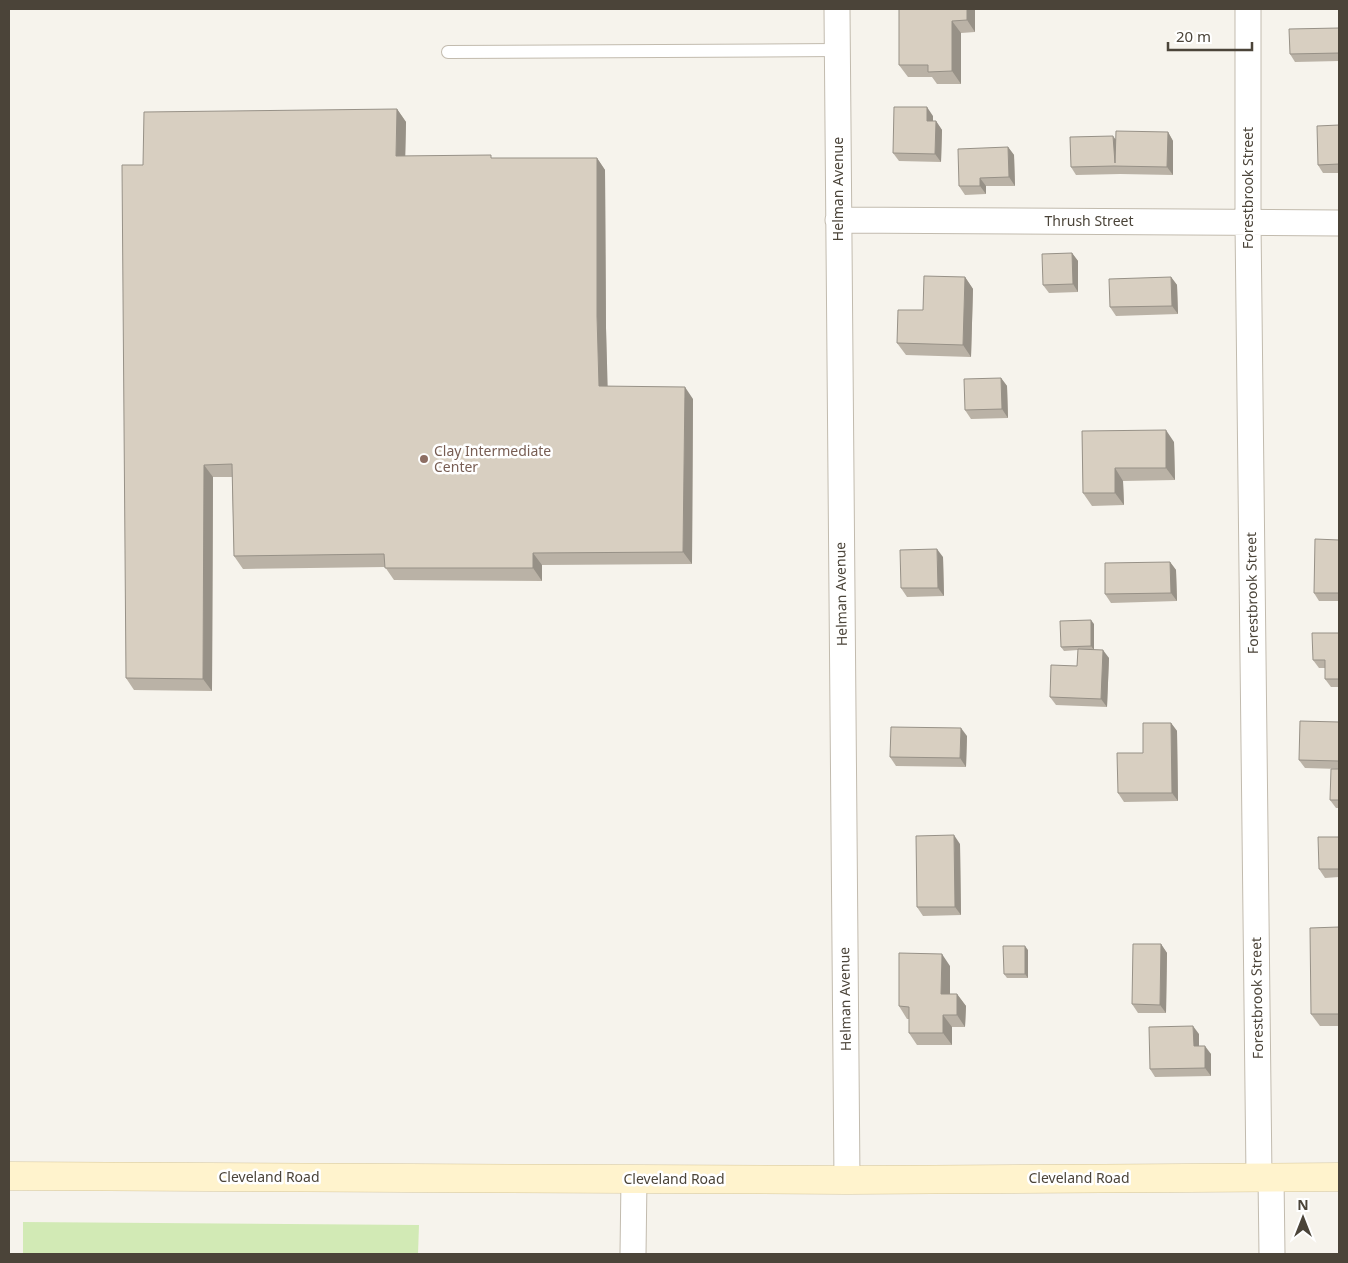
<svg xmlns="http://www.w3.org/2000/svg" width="1348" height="1263" font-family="'Noto Sans',sans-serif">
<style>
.green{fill:#d2eab5}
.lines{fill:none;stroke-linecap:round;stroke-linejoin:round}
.lane-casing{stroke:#c2bbae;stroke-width:14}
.street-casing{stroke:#c2bbae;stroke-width:27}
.secondary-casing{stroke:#d6c79b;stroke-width:29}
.lane{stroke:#fff;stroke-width:12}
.street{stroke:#fff;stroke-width:25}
.secondary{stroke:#fff3cd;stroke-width:28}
.wall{fill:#bab2a6}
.shaded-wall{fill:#979187}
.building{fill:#d8cfc1;stroke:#979187}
.education-dot{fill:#8d6e63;stroke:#fff;stroke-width:2}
.labels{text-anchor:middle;stroke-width:5;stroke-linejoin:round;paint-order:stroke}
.street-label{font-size:14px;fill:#4b4439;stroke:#fff}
.education-label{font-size:14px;fill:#785e54;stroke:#fff;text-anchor:start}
</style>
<rect width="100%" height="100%" fill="#f6f3ec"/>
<!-- green -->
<path class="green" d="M 23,1222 L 419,1225 L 418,1254 L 23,1254 Z"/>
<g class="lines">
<defs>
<path id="lane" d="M 448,52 L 837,50"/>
<path id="street" d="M 837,9 L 847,1180
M 1248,9 L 1248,223 L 1259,1177
M 838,220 L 1339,223
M 1271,1177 L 1272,1254
M 633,1254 L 634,1179"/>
<path id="secondary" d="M 9,1176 L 847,1180 L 1339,1177"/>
</defs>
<!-- lane casing -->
<use href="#lane" class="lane-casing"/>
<!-- street casing -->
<use href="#street" class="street-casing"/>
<!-- secondary casing -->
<use href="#secondary" class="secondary-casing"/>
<!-- lane -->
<use href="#lane" class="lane"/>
<!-- street -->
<use href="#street" class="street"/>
<!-- secondary -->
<use href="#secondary" class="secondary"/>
</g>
<!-- wall -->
<path class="wall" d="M 899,9 L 975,9 L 975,32 L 961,33 L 961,84 L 937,84 L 932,77 L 908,77 L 899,65 Z
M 1339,28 L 1339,61 L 1295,62 L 1290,54 Z
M 397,109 L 406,122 L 405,156 L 493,158 L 597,158 L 605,170 L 606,328 L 607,386 L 693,399 L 692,564 L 542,565 L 542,581 L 394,580 L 385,567 L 243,569 L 234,556 L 232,477 L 213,477 L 212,691 L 134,690 L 126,678 L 143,165 Z
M 933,116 L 933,121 L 936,121 L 942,130 L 941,162 L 899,161 L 893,153 Z
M 1339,125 L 1339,173 L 1323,173 L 1318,165 Z
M 1168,132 L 1173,141 L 1173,175 L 1120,174 L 1076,175 L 1071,167 L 1115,139 Z
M 1008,147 L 1014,155 L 1015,186 L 986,186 L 986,194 L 965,195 L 959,186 Z
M 1072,253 L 1078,261 L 1078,292 L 1049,293 L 1043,285 Z
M 965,277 L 973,289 L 971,357 L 906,355 L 897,343 Z
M 1171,277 L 1177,285 L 1178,314 L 1116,316 L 1110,307 Z
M 1001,378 L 1007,386 L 1008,418 L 971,419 L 965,410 Z
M 1082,431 L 1174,442 L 1175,480 L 1123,481 L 1124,505 L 1092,506 L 1083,493 Z
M 1339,540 L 1339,601 L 1319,601 L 1314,593 Z
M 943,557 L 944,596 L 907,597 L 901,588 Z
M 1170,562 L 1176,570 L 1177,601 L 1111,603 L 1105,594 Z
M 1094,624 L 1094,650 L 1109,658 L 1107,707 L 1056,705 L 1050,697 L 1077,666 L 1078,650 L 1064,651 L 1061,647 Z
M 1339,633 L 1339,687 L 1331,687 L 1325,679 L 1325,668 L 1319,668 L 1313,660 Z
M 1339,722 L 1339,769 L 1305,768 L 1299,760 Z
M 1171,723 L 1177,731 L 1178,801 L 1124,802 L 1118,793 L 1143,753 Z
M 967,736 L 966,767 L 896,766 L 890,757 Z
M 1339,769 L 1339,808 L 1336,808 L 1330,800 Z
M 1339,837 L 1339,877 L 1325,878 L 1319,869 Z
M 960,844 L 961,915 L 923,916 L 917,907 Z
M 1339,927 L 1339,1026 L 1320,1026 L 1311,1014 Z
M 1161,944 L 1167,953 L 1166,1013 L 1138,1013 L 1132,1004 Z
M 1028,950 L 1028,978 L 1007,978 L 1004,974 Z
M 950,966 L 950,994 L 957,994 L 966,1006 L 965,1027 L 952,1027 L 952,1045 L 917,1045 L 909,1033 L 909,1019 L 907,1019 L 899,1006 Z
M 1199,1034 L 1199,1046 L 1211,1054 L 1211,1076 L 1155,1077 L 1150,1069 Z"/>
<!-- shaded-wall -->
<path class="shaded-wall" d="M 967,9 L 975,9 L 975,32 L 967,20 Z
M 952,21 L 961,33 L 961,84 L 952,71 Z
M 927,107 L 933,116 L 933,130 L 927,121 Z
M 397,109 L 406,122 L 405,168 L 396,156 Z
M 936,121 L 942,130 L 941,162 L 935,154 Z
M 1168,132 L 1173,141 L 1173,175 L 1167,167 Z
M 1113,136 L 1119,144 L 1115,163 Z
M 1008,147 L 1014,155 L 1015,186 L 1009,177 Z
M 597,158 L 605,170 L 606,328 L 608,398 L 599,386 L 597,316 Z
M 980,178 L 986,186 L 986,194 L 980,186 Z
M 1072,253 L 1078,261 L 1078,292 L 1073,284 Z
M 965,277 L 973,289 L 971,357 L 963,345 Z
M 1171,277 L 1177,285 L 1178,314 L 1172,306 Z
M 1001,378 L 1007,386 L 1008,418 L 1002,409 Z
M 685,387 L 693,399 L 692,564 L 683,552 Z
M 1166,430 L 1174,442 L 1175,480 L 1166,468 Z
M 204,465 L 213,477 L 212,691 L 203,679 Z
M 1115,468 L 1123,481 L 1124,505 L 1115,493 Z
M 937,549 L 943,557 L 944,596 L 938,588 Z
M 533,553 L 542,565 L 542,581 L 533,568 Z
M 1170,562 L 1176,570 L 1177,601 L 1171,593 Z
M 1091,620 L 1094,624 L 1094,650 L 1091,646 Z
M 1103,650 L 1109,658 L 1107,707 L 1101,699 Z
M 1171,723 L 1177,731 L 1178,801 L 1172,793 Z
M 961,728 L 967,736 L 966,767 L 960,758 Z
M 954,835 L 960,844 L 961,915 L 955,907 Z
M 1161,944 L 1167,953 L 1166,1013 L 1160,1005 Z
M 1025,946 L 1028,950 L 1028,978 L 1025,974 Z
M 942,954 L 950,966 L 950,1006 L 941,994 Z
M 957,994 L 966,1006 L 965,1027 L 957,1015 Z
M 943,1015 L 952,1027 L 952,1045 L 943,1033 Z
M 1193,1026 L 1199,1034 L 1199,1054 L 1194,1046 Z
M 1205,1046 L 1211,1054 L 1211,1076 L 1205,1068 Z"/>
<!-- building -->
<path class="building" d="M 899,9 L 967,9 L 967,20 L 952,21 L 952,71 L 928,72 L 928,65 L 899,65 Z
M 1339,28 L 1339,53 L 1290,54 L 1289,29 Z
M 894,107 L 927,107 L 927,121 L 936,121 L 935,154 L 893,153 Z
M 397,109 L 396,156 L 491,155 L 491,158 L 597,158 L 597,316 L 599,386 L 685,387 L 683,552 L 533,553 L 533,568 L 385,568 L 384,554 L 234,556 L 232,464 L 204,465 L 203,679 L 126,678 L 122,165 L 143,165 L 144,112 Z
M 1339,125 L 1339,164 L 1318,165 L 1317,126 Z
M 1116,131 L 1168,132 L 1167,167 L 1114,166 L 1071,167 L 1070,137 L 1113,136 L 1115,163 Z
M 1008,147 L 1009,177 L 980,178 L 980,186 L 959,186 L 958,149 Z
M 1072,253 L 1073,284 L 1043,285 L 1042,254 Z
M 924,276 L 965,277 L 963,345 L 897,343 L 898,310 L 923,310 Z
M 1171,277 L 1172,306 L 1110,307 L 1109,279 Z
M 1001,378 L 1002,409 L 965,410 L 964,379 Z
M 1166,430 L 1166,468 L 1115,468 L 1115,493 L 1083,493 L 1082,431 Z
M 1315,539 L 1339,540 L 1339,593 L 1314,593 Z
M 937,549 L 938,588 L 901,588 L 900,550 Z
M 1170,562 L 1171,593 L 1105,594 L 1105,563 Z
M 1091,620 L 1091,646 L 1061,647 L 1060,621 Z
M 1312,633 L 1339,633 L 1339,679 L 1325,679 L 1325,660 L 1313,660 Z
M 1078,649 L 1103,650 L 1101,699 L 1050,697 L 1051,665 L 1077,666 Z
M 1300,721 L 1339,722 L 1339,761 L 1299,760 Z
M 1143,723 L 1171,723 L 1172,793 L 1118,793 L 1117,753 L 1143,753 Z
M 891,727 L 961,728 L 960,758 L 890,757 Z
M 1331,769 L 1339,769 L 1339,800 L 1330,800 Z
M 954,835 L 955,907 L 917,907 L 916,836 Z
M 1318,837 L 1339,837 L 1339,869 L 1319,869 Z
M 1339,927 L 1339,1014 L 1311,1014 L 1310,928 Z
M 1133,944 L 1161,944 L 1160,1005 L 1132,1004 Z
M 1003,946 L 1025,946 L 1025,974 L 1004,974 Z
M 899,953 L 942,954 L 941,994 L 957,994 L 957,1015 L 943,1015 L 943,1033 L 909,1033 L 909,1007 L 899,1006 Z
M 1193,1026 L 1194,1046 L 1205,1046 L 1205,1068 L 1150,1069 L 1149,1027 Z"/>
<!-- markers -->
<circle class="education-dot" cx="424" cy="459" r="5"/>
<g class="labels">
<!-- street labels -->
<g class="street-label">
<text transform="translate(1248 188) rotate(-90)" y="5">Forestbrook Street</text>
<text transform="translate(838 189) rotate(-90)" y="5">Helman Avenue</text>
<text x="1089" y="226">Thrush Street</text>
<text transform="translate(1252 593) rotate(-91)" y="5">Forestbrook Street</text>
<text transform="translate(841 594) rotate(-91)" y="5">Helman Avenue</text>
<text transform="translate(1257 998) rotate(-91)" y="5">Forestbrook Street</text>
<text transform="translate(845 999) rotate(-91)" y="5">Helman Avenue</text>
<text x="269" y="1182">Cleveland Road</text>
<text x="1079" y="1183">Cleveland Road</text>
<text x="674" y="1184">Cleveland Road</text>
</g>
<!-- education labels -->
<g class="education-label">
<text x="434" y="456">Clay Intermediate<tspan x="434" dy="16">Center</tspan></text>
</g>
</g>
<!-- border -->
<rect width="1348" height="1263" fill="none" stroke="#4b4439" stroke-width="20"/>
<!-- north arrow -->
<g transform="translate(1303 1218)" stroke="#ffffff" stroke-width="4" paint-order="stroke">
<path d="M0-4L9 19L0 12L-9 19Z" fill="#4b4439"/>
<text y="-8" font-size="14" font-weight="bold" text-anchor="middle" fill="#4b4439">N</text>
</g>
<!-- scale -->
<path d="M1168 42v8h84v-8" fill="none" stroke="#4b4439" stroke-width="2.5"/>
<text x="1176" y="42" font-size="15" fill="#4b4439" stroke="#ffffff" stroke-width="4" paint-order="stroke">20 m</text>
</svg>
